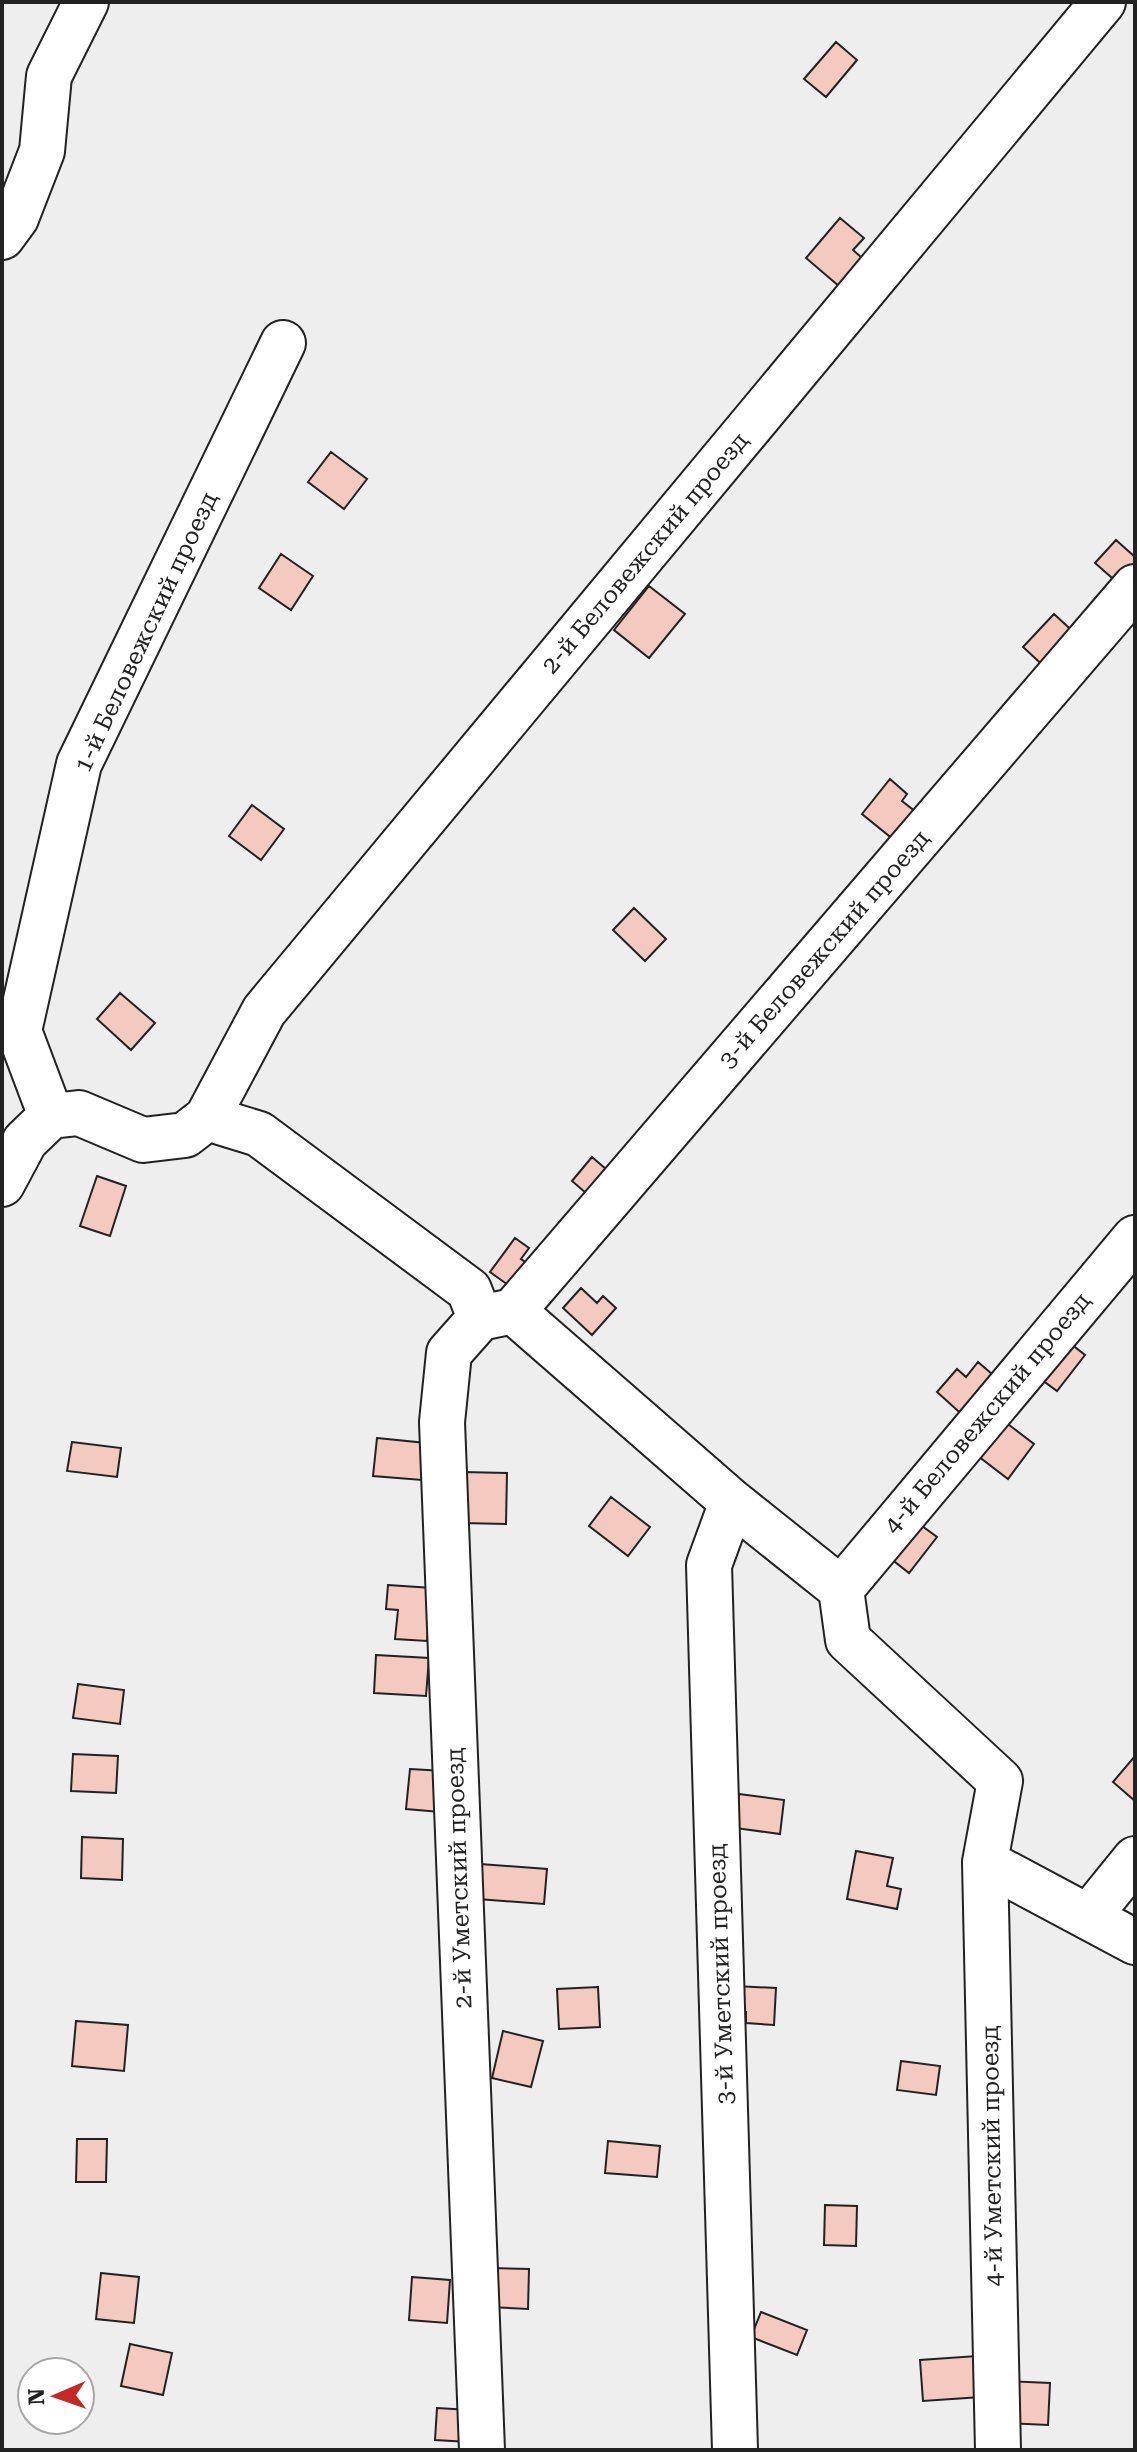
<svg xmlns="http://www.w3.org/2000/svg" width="1137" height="2452" font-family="'Roboto Serif',serif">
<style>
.green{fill:#eee;stroke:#6f6f6f;stroke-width:2;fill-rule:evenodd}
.building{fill:#f3c9c0;stroke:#222;stroke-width:2}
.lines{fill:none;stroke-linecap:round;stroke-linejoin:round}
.minor-casing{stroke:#222;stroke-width:48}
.minor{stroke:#fff;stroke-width:44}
.labels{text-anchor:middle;stroke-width:6;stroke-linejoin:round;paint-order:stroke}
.street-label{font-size:24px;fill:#222;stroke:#fff}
</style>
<rect width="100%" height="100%" fill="#fff"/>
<!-- green -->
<path class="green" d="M 2,2 L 1135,2 L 1135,2450 L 2,2450 ZM 32,2372 L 80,2372 L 80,2420 L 32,2420 Z"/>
<!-- building -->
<path class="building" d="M 836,42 L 857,60 L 826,97 L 804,79 Z
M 840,218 L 864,238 L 853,250 L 870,265 L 847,293 L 806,258 Z
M 331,452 L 367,479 L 344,509 L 308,482 Z
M 1116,540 L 1135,557 L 1135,566 L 1119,584 L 1095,563 Z
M 281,554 L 313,576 L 291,610 L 259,588 Z
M 649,586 L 685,614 L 649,658 L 614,630 Z
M 1054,614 L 1079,637 L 1048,670 L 1023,647 Z
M 890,779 L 907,794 L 902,801 L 921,816 L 899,844 L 862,814 Z
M 252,805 L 284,829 L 261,860 L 229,836 Z
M 634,908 L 666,939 L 645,961 L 613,930 Z
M 120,993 L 155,1023 L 131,1050 L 97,1019 Z
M 592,1157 L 621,1182 L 601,1206 L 572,1181 Z
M 97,1176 L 126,1186 L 110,1236 L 80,1226 Z
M 515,1238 L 529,1248 L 521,1259 L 538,1271 L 522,1295 L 490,1272 Z
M 581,1288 L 597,1303 L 603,1296 L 616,1308 L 592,1335 L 563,1308 Z
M 1066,1340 L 1085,1355 L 1057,1391 L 1038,1377 Z
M 978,1362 L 999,1380 L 967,1419 L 937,1392 L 957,1369 L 966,1377 Z
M 1004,1421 L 1034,1444 L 1008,1479 L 978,1456 Z
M 377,1438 L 426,1443 L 422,1480 L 373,1476 Z
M 72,1442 L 121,1448 L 117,1477 L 67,1471 Z
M 463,1472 L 507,1473 L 506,1524 L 462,1523 Z
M 611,1497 L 650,1527 L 628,1556 L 589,1526 Z
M 918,1523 L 937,1537 L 909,1573 L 890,1558 Z
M 388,1585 L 432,1588 L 427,1641 L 395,1639 L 398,1610 L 386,1609 Z
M 376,1655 L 429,1658 L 426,1696 L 374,1693 Z
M 78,1684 L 124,1690 L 120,1724 L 73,1718 Z
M 73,1754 L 118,1756 L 116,1793 L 71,1791 Z
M 1135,1756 L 1135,1801 L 1113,1782 Z
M 410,1769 L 444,1771 L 440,1812 L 406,1809 Z
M 739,1794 L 784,1800 L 780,1834 L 735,1828 Z
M 82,1837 L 123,1839 L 122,1880 L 81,1878 Z
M 856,1851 L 893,1858 L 887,1886 L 901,1889 L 897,1909 L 847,1899 Z
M 480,1864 L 547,1869 L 544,1904 L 478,1899 Z
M 735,1986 L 776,1988 L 774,2025 L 746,2023 L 746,2012 L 734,2012 Z
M 598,1987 L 600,2027 L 559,2029 L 557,1989 Z
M 76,2021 L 128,2025 L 124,2071 L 72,2066 Z
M 503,2031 L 543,2041 L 531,2087 L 492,2078 Z
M 901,2061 L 940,2066 L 936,2095 L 897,2090 Z
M 77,2139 L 107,2139 L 106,2182 L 76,2182 Z
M 608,2141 L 660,2146 L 657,2177 L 605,2173 Z
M 825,2205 L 857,2206 L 856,2246 L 824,2245 Z
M 491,2268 L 529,2269 L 528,2309 L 489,2307 Z
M 101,2273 L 139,2277 L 134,2323 L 96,2319 Z
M 412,2277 L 450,2280 L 447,2323 L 409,2320 Z
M 761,2312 L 807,2330 L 797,2355 L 751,2337 Z
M 130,2344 L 172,2353 L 163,2395 L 121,2386 Z
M 977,2356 L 981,2397 L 923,2401 L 920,2360 Z
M 1005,2381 L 1050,2383 L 1048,2425 L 1003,2423 Z
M 437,2408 L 470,2410 L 469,2442 L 435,2440 Z"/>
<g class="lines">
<defs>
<path id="minor" d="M 2,237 L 16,218 L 42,151 L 49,76 L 86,2
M 51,1116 L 19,1031 L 79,764 L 283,343
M 207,1118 L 264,1011 L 1103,2
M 2,1184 L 25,1141 L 51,1116 L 79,1113 L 143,1140 L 185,1135 L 207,1118 L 259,1134 L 469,1290 L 480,1318 L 513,1311 L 732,1502 L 841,1589 L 848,1640 L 1000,1781 L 985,1862 L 1135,1942
M 513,1311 L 1135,587
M 480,1318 L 449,1353 L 442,1422 L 482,2450
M 732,1502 L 709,1565 L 735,2450
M 841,1589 L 1135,1238
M 985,1862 L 998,2450
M 1088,1917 L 1135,1859"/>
</defs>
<!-- minor casing -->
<use href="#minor" class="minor-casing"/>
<!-- minor -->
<use href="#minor" class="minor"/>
</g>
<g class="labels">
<!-- street labels -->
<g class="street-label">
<text transform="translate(645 553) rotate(-50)" y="8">2-й Беловежский проезд</text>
<text transform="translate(146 632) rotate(-65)" y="8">1-й Беловежский проезд</text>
<text transform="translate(824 949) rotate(-49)" y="8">3-й Беловежский проезд</text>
<text transform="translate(987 1413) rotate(-50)" y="8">4-й Беловежский проезд</text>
<text transform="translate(459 1878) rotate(-92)" y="8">2-й Уметский проезд</text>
<text transform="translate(721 1974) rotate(-92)" y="8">3-й Уметский проезд</text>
<text transform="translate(992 2156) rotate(-91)" y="8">4-й Уметский проезд</text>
</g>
</g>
<!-- border -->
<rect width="1137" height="2452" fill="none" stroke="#222222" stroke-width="8"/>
<!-- north arrow -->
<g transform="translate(56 2396) rotate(268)"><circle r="38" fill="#ffffff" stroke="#a7a7a7" stroke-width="2"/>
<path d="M0-6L14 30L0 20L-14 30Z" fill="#c62828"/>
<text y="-12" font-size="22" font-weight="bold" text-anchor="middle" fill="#222222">N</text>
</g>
</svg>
